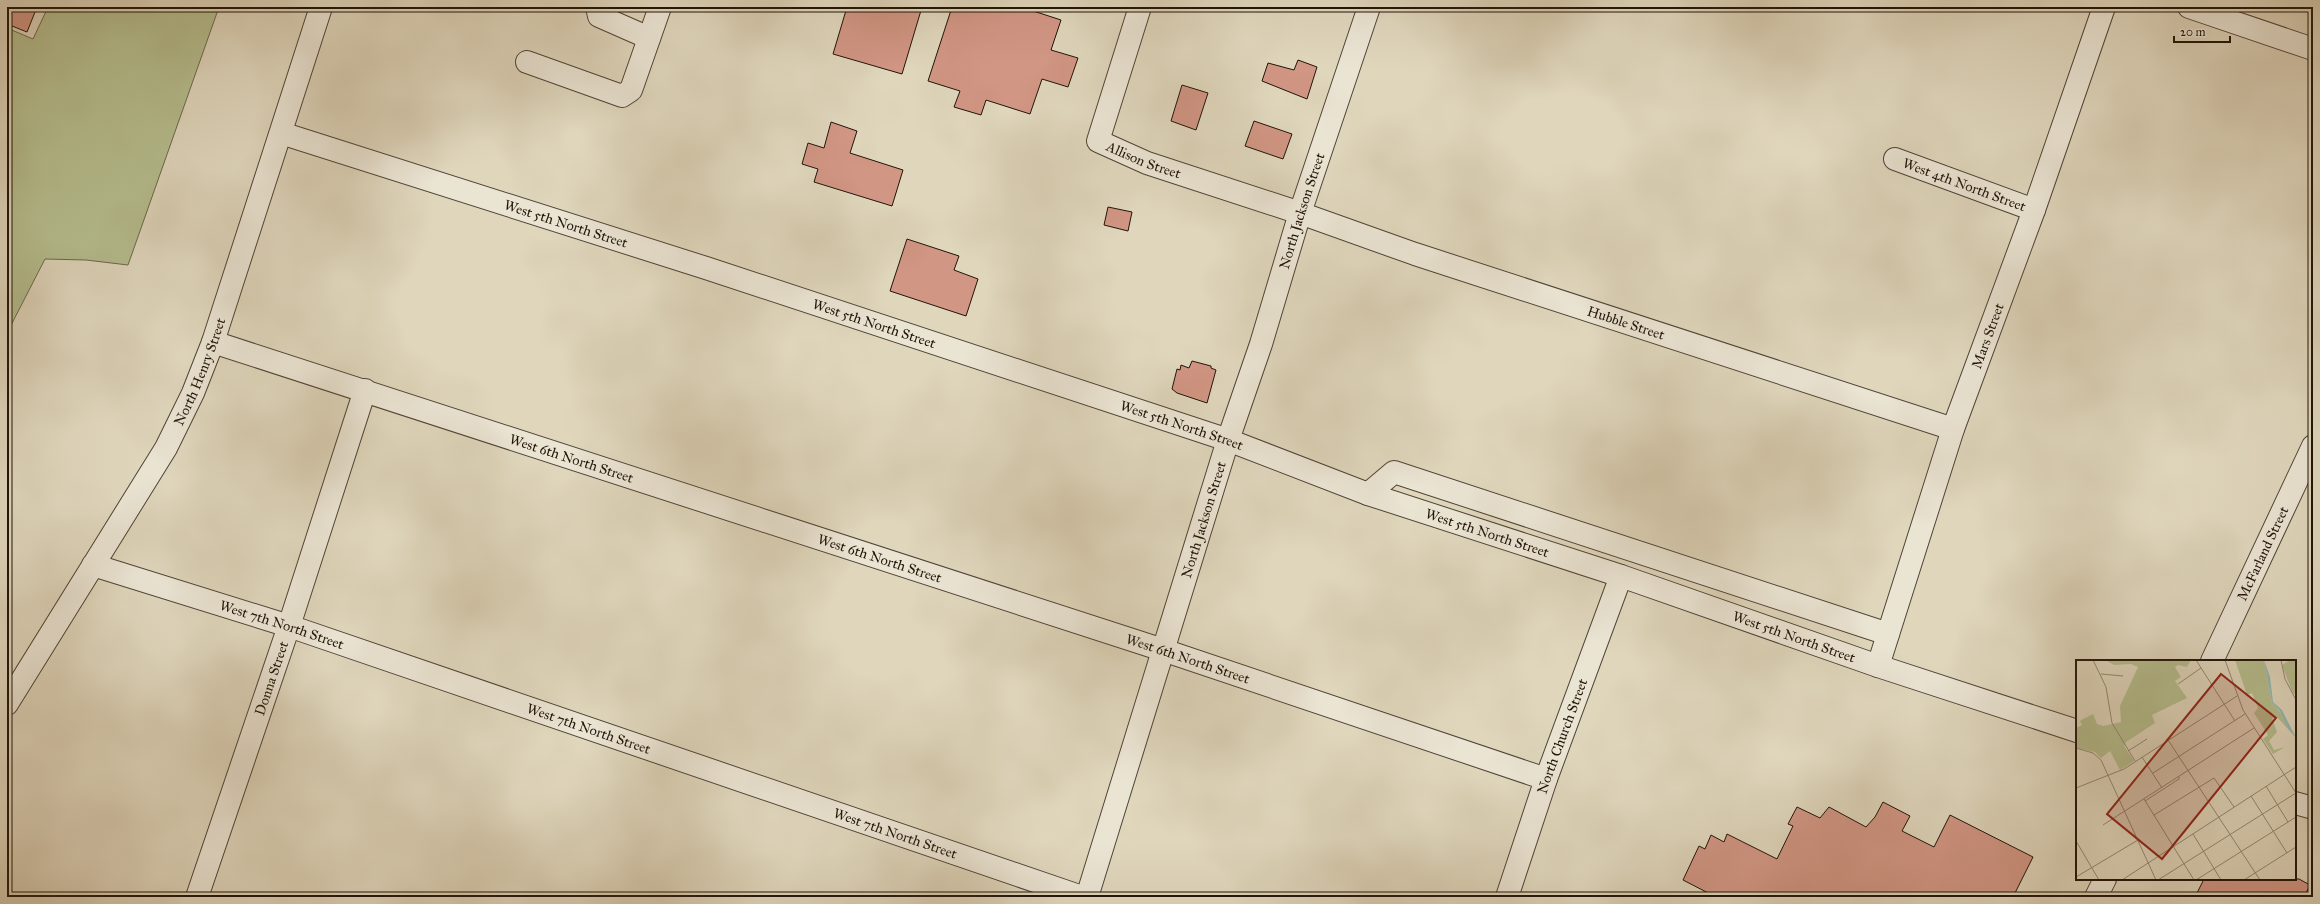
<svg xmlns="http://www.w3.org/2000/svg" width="2320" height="904" font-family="'IM FELL Great Primer',serif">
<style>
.green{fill:#b5bd8e;stroke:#6b684c}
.building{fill:#d19684;stroke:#211409}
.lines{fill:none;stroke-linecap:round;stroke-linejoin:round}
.minor-casing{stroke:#504436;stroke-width:24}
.minor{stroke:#eae4d3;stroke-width:22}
.labels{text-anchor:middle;stroke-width:3;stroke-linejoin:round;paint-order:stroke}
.street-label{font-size:14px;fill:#211409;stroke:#eae4d3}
.inset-road{fill:none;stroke:#938874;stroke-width:1}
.view{fill:#8f2418;fill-opacity:0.15;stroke:#8f2418;stroke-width:2}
.inset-edge{fill:none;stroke:#211409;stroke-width:2}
</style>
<rect width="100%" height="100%" fill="#dfd6bc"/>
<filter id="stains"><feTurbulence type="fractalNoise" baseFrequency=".005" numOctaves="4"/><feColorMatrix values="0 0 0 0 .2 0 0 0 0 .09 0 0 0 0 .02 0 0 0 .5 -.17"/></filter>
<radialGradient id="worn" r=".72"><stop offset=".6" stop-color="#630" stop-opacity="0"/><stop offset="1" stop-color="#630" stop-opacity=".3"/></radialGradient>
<!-- green -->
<path class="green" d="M 48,7 L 219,7 L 128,265 L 86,260 L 45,259 L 7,333 L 7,28 L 33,39 Z"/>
<!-- building -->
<path class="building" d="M 7,7 L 37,7 L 27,32 L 7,24 Z
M 847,7 L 922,7 L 902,74 L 833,54 Z
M 952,7 L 1021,7 L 1061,20 L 1051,50 L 1078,58 L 1068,87 L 1042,79 L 1030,114 L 986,100 L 981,115 L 954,107 L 960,91 L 928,81 Z
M 1298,60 L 1317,67 L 1307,99 L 1262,81 L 1268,63 L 1294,70 Z
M 1182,85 L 1208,93 L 1196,130 L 1171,121 Z
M 1254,121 L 1292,134 L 1283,159 L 1245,146 Z
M 831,122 L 857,131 L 850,153 L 903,170 L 892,206 L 814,182 L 818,169 L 802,164 L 808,143 L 824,148 Z
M 1108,207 L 1132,212 L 1128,231 L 1104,225 Z
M 907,239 L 959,256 L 954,270 L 978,279 L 966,316 L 890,291 Z
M 1192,361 L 1211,366 L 1211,368 L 1216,370 L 1207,403 L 1177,393 L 1172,389 L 1177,369 L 1180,370 L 1181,365 L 1189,368 Z
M 1883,802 L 1910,816 L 1902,831 L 1934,847 L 1950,815 L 2033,857 L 2013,897 L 1716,897 L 1683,880 L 1699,846 L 1705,849 L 1711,835 L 1724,842 L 1727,834 L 1777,859 L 1793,826 L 1788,824 L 1797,807 L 1820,818 L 1829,807 L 1866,827 L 1875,817 Z
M 2204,879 L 2299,879 L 2310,885 L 2304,897 L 2195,897 Z"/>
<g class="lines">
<defs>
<g id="minor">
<path d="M 597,7 L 599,16 L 649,38"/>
<path id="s1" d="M 1140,7 L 1098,141 L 1147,163 L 1300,213 L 1415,254 L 1953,429"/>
<path d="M 2189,7 L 2313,49"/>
<path d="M 527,62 L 622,96 L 631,90 L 660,7"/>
<path id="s2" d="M 281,133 L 706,268 L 1228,440 L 1368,494 L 1621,576 L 1878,666 L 2077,731"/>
<path id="s3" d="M 1895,159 L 2034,210"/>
<path id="s4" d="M 213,342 L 1163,650 L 1546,779"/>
<path d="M 1368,494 L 1394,472 L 1888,634"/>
<path id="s5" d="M 93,565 L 289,626 L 1082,897"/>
<path id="s6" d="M 2212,661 L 2313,446"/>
<path id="s7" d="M 1878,666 L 1953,429 L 2034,210 L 2104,7"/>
<path id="s8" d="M 7,704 L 166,448 L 193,393 L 213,342 L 321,7"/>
<path d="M 2295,803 L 2313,808"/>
<path id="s9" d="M 197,897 L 289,626 L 365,390"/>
<path id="s10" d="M 1087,897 L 1228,440 L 1261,344 L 1300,213 L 1369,7"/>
<path id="s11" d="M 1507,897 L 1546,779 L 1621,576"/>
<path d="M 2096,897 L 2105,879"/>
</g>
</defs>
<!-- minor casing -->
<use href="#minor" class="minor-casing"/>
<!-- minor -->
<use href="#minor" class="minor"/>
</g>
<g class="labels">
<!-- street labels -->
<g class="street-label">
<text dy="5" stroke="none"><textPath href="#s1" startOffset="190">Allison Street</textPath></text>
<text dy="5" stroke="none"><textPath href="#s3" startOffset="74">West 4th North Street</textPath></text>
<text dy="5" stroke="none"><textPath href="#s10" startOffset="719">North Jackson Street</textPath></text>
<text dy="5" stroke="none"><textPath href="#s2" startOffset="299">West 5th North Street</textPath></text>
<text dy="5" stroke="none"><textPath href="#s2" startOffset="623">West 5th North Street</textPath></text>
<text dy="5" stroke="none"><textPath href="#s1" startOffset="699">Hubble Street</textPath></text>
<text dy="5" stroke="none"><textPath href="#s7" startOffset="348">Mars Street</textPath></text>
<text dy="5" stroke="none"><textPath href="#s8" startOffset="385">North Henry Street</textPath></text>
<text dy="5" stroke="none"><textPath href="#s2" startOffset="947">West 5th North Street</textPath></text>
<text dy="5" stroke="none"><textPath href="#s4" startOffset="377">West 6th North Street</textPath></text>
<text dy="5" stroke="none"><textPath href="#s10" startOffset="395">North Jackson Street</textPath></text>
<text dy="5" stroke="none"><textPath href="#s2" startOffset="1271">West 5th North Street</textPath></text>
<text dy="5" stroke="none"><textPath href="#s6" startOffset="119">McFarland Street</textPath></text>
<text dy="5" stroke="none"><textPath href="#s4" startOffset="701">West 6th North Street</textPath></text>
<text dy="5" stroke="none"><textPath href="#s5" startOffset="198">West 7th North Street</textPath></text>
<text dy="5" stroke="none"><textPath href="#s2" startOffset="1595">West 5th North Street</textPath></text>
<text dy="5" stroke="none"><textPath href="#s4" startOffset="1025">West 6th North Street</textPath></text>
<text dy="5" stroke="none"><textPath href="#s9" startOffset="231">Donna Street</textPath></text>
<text dy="5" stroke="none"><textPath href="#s5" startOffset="522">West 7th North Street</textPath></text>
<text dy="5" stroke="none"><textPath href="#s11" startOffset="170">North Church Street</textPath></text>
<text dy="5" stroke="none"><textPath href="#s5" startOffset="846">West 7th North Street</textPath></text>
</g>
</g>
<!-- overview -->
<g transform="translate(2076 660)">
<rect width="220" height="220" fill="#dfd6bc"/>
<path d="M 29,0 L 115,0 L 111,7 L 102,5 L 99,7 L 105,17 L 99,21 L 111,38 L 76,55 L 79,63 L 50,82 L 48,86 L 58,101 L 44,110 L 34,91 L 25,98 L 19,92 L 0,88 L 0,68 L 6,65 L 4,61 L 7,59 L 17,54 L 21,64 L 27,66 L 45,62 L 44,46 L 62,7 L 55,4 L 38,5 ZM 159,0 L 188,0 L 196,43 L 206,54 L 212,69 L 200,56 L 196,58 L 201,72 L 193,81 L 198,90 L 209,87 L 197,94 L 187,79 L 192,75 L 178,53 L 182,48 L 176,33 L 171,35 ZM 214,0 L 220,0 L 220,33 L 217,34 L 206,5 Z" fill="#b5bd8e"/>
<path d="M 188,0 L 194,17 L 197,42 L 206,50 L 220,78 L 212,69 L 204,51 L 196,43 Z" fill="#94b8b5"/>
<path class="inset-road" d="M 17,0 L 30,27 L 36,63 L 59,101M 120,0 L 159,61M 149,0 L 167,50 L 220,133M 205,0 L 209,19 L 220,40M 25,14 L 47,16M 102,24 L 125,8M 92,80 L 184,220M 0,88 L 17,93 L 25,100 L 80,220M 52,91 L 71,79M 66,97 L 86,128M 77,113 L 169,54M 190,126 L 212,162M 0,128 L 48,109 L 161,36M 175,136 L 211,193M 68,139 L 118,220M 69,141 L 103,119 L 103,117M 78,155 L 138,118 L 158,147M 27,165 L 178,68M 117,174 L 145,220M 0,181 L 23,220M 0,217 L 62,180M 46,220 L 220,107M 82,220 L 220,133M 120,220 L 220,157M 168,220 L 220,187"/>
<path class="view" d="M 145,14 L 200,58 L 86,199 L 31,154 Z"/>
<rect width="220" height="220" class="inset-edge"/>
</g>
<!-- margin -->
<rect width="2320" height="904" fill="none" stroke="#dfd6bc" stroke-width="24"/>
<rect x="8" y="8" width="2304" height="888" fill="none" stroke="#211409" stroke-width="2"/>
<rect x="12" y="12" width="2296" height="880" fill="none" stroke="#211409"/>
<!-- scale -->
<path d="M2174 36v6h56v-6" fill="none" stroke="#211409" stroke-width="2"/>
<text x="2180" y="36" font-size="12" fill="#211409" stroke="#eae4d3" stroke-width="3" paint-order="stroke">20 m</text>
<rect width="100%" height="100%" filter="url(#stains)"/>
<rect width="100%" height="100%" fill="url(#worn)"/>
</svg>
